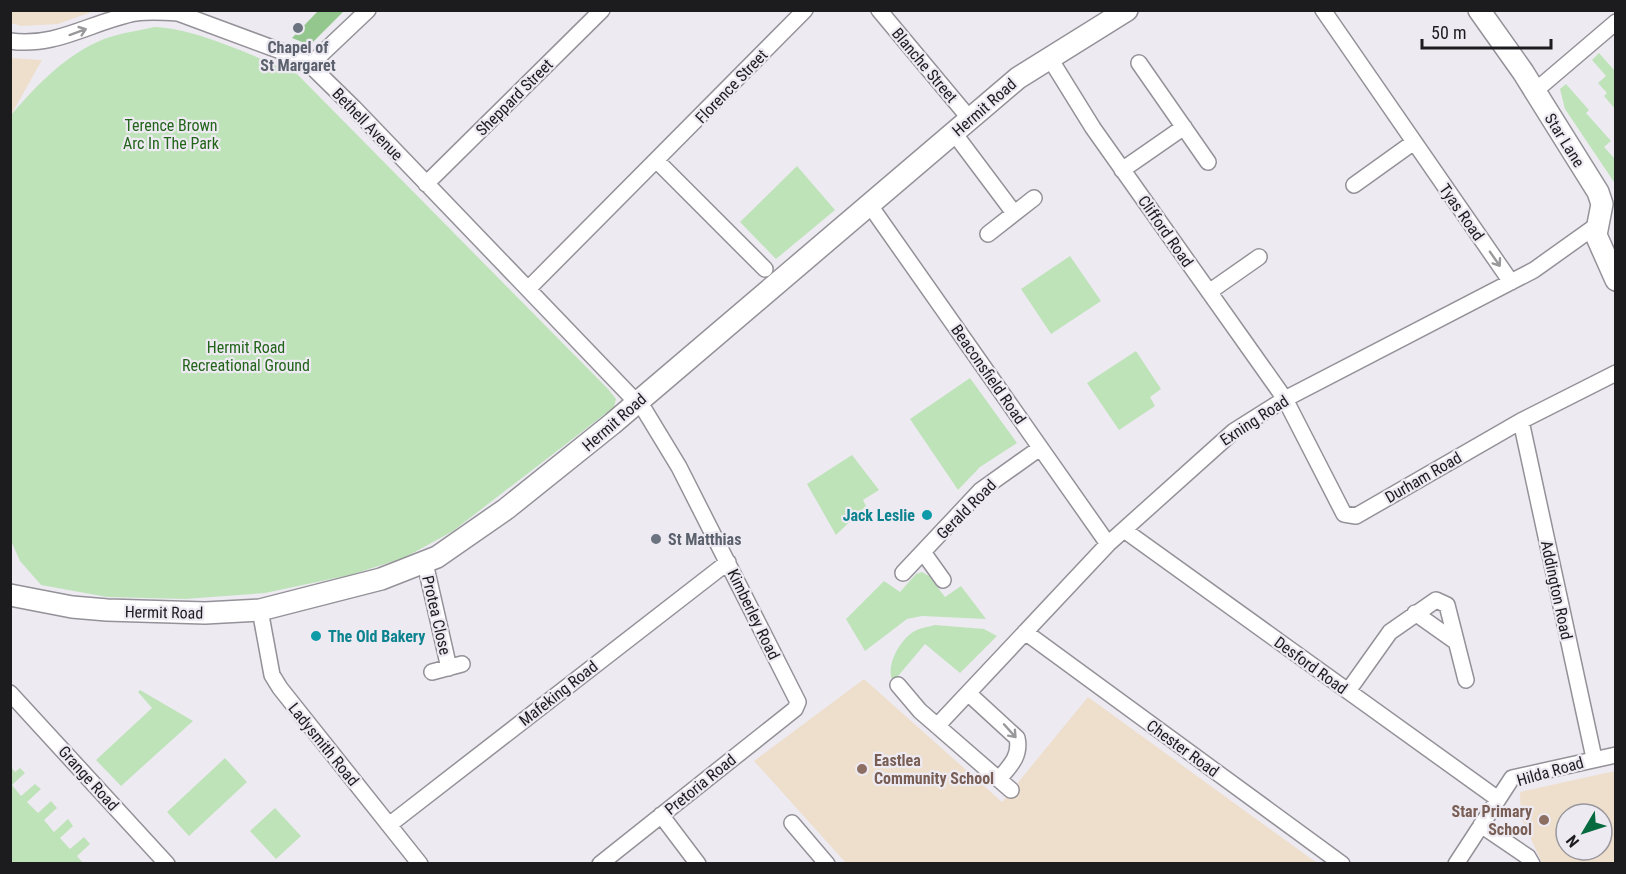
<svg xmlns="http://www.w3.org/2000/svg" width="1626" height="874" font-family="'Roboto Condensed',sans-serif">
<style>
.education{fill:#eedfcc;fill-rule:evenodd}
.green{fill:#bfe3b9}
.forest{fill:#94c78d}
.lines{fill:none;stroke-linecap:round;stroke-linejoin:round}
.street-casing{stroke:#949198;stroke-width:18}
.secondary-casing{stroke:#949198;stroke-width:24}
.street{stroke:#fff;stroke-width:15}
.secondary{stroke:#fff;stroke-width:21}
.oneway{stroke:#99989a}
.worship-dot{fill:#6b7280;stroke:#edeaf2;stroke-width:2}
.culture-dot{fill:#0f9aa8;stroke:#edeaf2;stroke-width:2}
.education-dot{fill:#8d6e63;stroke:#edeaf2;stroke-width:2}
.labels{text-anchor:middle;stroke-width:4.5;stroke-linejoin:round;paint-order:stroke}
.worship-label{font-size:16px;font-weight:bold;fill:#5b616d;stroke:#edeaf2}
.street-label{font-size:16px;fill:#1c1b1e;stroke:#edeaf2}
.park-label{font-size:16px;fill:#22651a;stroke:#edeaf2}
.culture-label{font-size:16px;font-weight:bold;fill:#0d838f;stroke:#edeaf2;text-anchor:end}
.education-label{font-size:16px;font-weight:bold;fill:#785e54;stroke:#edeaf2;text-anchor:start}
</style>
<rect width="100%" height="100%" fill="#edeaf2"/>
<!-- education -->
<path class="education" d="M 11,10 L 94,10 L 94,11 L 58,24 L 21,26 L 11,23 Z
M 11,58 L 42,60 L 11,115 L 10,59 Z
M 864,679 L 1002,802 L 1088,697 L 1317,863 L 846,863 L 754,761 Z
M 1615,771 L 1615,863 L 1542,863 L 1521,817 L 1520,792 ZM 1566,814 L 1602,814 L 1602,850 L 1566,850 Z"/>
<!-- green -->
<path class="green" d="M 154,27 C 197,28 257,58 297,74 L 608,389 L 616,399 L 614,407 L 453,531 L 404,558 L 350,575 L 265,593 L 185,599 L 107,597 L 41,585 L 20,561 L 11,541 L 11,115 C 38,84 65,55 104,39 C 120,33 138,31 154,27 Z
M 1599,53 L 1615,71 L 1615,109 L 1604,96 L 1607,93 L 1598,83 L 1606,76 L 1592,60 Z
M 1566,84 L 1589,110 L 1586,113 L 1611,141 L 1604,147 L 1615,159 L 1614,182 L 1565,109 L 1560,89 Z
M 797,166 L 835,210 L 776,259 L 740,222 Z
M 1070,256 L 1101,301 L 1051,334 L 1021,289 Z
M 1136,351 L 1161,389 L 1150,397 L 1155,406 L 1119,430 L 1087,383 Z
M 970,378 L 1017,443 L 980,467 L 958,490 L 910,419 Z
M 852,455 L 879,490 L 863,500 L 866,506 L 836,535 L 807,484 Z
M 922,572 L 929,576 L 945,597 L 961,586 L 986,619 L 922,616 L 907,619 L 865,651 L 846,619 L 884,581 L 900,592 L 916,574 Z
M 935,625 L 984,629 L 997,636 L 960,673 L 925,644 L 893,682 C 885,667 899,641 913,632 C 919,628 928,627 935,625 Z
M 140,690 L 193,721 L 121,786 L 96,760 L 152,708 L 138,692 Z
M 225,758 L 247,782 L 189,836 L 167,812 Z
M 11,767 L 15,772 L 20,768 L 25,773 L 12,785 L 21,796 L 35,784 L 41,789 L 27,802 L 38,813 L 51,801 L 57,808 L 44,820 L 54,832 L 68,819 L 73,826 L 60,838 L 70,849 L 84,837 L 90,844 L 77,856 L 83,863 L 11,863 Z
M 275,808 L 301,836 L 276,859 L 250,831 Z"/>
<!-- forest -->
<path class="forest" d="M 318,11 L 344,11 L 310,45 L 292,38 Z"/>
<g class="lines">
<defs>
<path id="street" d="M 879,10 L 970,119
M 1323,10 L 1511,282
M 10,41 C 56,48 93,21 136,13 C 150,11 164,12 178,13 L 294,56 L 310,65 L 354,108 L 645,411 L 679,467 L 798,702 L 795,709 L 600,864
M 1049,57 L 1093,128 L 1285,399 L 1344,514 L 1356,516 L 1521,421 L 1616,373
M 1139,63 L 1208,162
M 310,65 L 368,10
M 1535,91 L 1616,22
M 954,133 L 1014,213
M 657,161 L 765,269
M 1122,170 L 1184,127
M 426,184 L 602,10
M 1354,185 L 1414,142
M 869,204 L 1108,544
M 988,234 L 1034,198
M 529,288 L 805,10
M 1209,292 L 1259,257
M 1521,421 L 1594,758
M 1124,530 L 1498,799
M 923,552 L 943,580
M 425,563 L 449,668
M 903,573 L 981,490 L 1040,448
M 260,610 L 272,675 L 280,688 L 420,864
M 1415,613 L 1456,642
M 1025,632 L 1342,864
M 432,672 L 462,664
M 898,685 L 920,711 L 1011,790
M 1348,691 L 1390,632 L 1436,600 L 1447,605 L 1466,680
M 10,693 L 167,864
M 968,693 L 1017,738 C 1021,756 1010,766 999,779
M 937,726 L 1108,544 L 1234,431 L 1285,399 L 1534,270 L 1597,225
M 661,815 L 698,864
M 792,823 L 827,864
M 389,825 L 728,562
M 1481,825 L 1528,857 L 1532,864
M 1456,864 L 1512,778 L 1616,755"/>
<path id="secondary" d="M 1479,10 L 1523,72 L 1598,192 L 1602,204 L 1596,235 L 1616,280
M 10,595 L 72,607 L 107,610 L 205,613 L 260,610 L 381,579 L 437,557 L 506,509 L 612,424 L 1018,78 L 1127,10"/>
</defs>
<!-- street casing -->
<use href="#street" class="street-casing"/>
<!-- secondary casing -->
<use href="#secondary" class="secondary-casing"/>
<!-- street -->
<use href="#street" class="street"/>
<!-- secondary -->
<use href="#secondary" class="secondary"/>
</g>
<!-- one-way arrows -->
<defs><path id="oneway-shaft" d="M-6 0H5M1.5-3L5.5 0L1.5 3" fill="none" stroke-width="1.6" stroke-linecap="round" stroke-linejoin="round" transform="scale(1.5)"/></defs>
<g class="oneway">
<use href="#oneway-shaft" transform="translate(78 32) rotate(-20)"/>
<use href="#oneway-shaft" transform="translate(1495 259) rotate(55)"/>
<use href="#oneway-shaft" transform="translate(1010 731) rotate(48)"/>
</g>
<!-- markers -->
<g class="worship-dot">
<circle cx="298" cy="28" r="6"/>
<circle cx="656" cy="539" r="6"/>
</g>
<g class="culture-dot">
<circle cx="927" cy="515" r="6"/>
<circle cx="316" cy="636" r="6"/>
</g>
<g class="education-dot">
<circle cx="862" cy="769" r="6"/>
<circle cx="1544" cy="820" r="6"/>
</g>
<g class="labels">
<!-- worship labels -->
<g class="worship-label">
<text x="298" y="53">Chapel of<tspan x="298" dy="18">St Margaret</tspan></text>
<text x="668" y="545" text-anchor="start">St Matthias</text>
</g>
<!-- street labels -->
<g class="street-label">
<text transform="translate(925 65) rotate(50)" y="6">Blanche Street</text>
<text transform="translate(731 86) rotate(-46)" y="6">Florence Street</text>
<text transform="translate(514 97) rotate(-45)" y="6">Sheppard Street</text>
<text transform="translate(984 107) rotate(-41)" y="6">Hermit Road</text>
<text transform="translate(368 124) rotate(46)" y="6">Bethell Avenue</text>
<text transform="translate(1565 140) rotate(58)" y="6">Star Lane</text>
<text transform="translate(1462 212) rotate(55)" y="6">Tyas Road</text>
<text transform="translate(1166 231) rotate(55)" y="6">Clifford Road</text>
<text transform="translate(989 374) rotate(55)" y="6">Beaconsfield Road</text>
<text transform="translate(1254 420) rotate(-33)" y="6">Exning Road</text>
<text transform="translate(614 422) rotate(-41)" y="6">Hermit Road</text>
<text transform="translate(1423 477) rotate(-30)" y="6">Durham Road</text>
<text transform="translate(966 509) rotate(-45)" y="6">Gerald Road</text>
<text transform="translate(1557 590) rotate(78)" y="6">Addington Road</text>
<text transform="translate(164 612) rotate(1)" y="6">Hermit Road</text>
<text transform="translate(754 614) rotate(64)" y="6">Kimberley Road</text>
<text transform="translate(437 615) rotate(77)" y="6">Protea Close</text>
<text transform="translate(1311 665) rotate(36)" y="6">Desford Road</text>
<text transform="translate(558 693) rotate(-38)" y="6">Mafeking Road</text>
<text transform="translate(324 744) rotate(51)" y="6">Ladysmith Road</text>
<text transform="translate(1183 748) rotate(36)" y="6">Chester Road</text>
<text transform="translate(1550 771) rotate(-16)" y="6">Hilda Road</text>
<text transform="translate(89 778) rotate(48)" y="6">Grange Road</text>
<text transform="translate(700 784) rotate(-39)" y="6">Pretoria Road</text>
</g>
<!-- park labels -->
<g class="park-label">
<text x="171" y="131">Terence Brown<tspan x="171" dy="18">Arc In The Park</tspan></text>
<text x="246" y="353">Hermit Road<tspan x="246" dy="18">Recreational Ground</tspan></text>
</g>
<!-- culture labels -->
<g class="culture-label">
<text x="915" y="521">Jack Leslie</text>
<text x="328" y="642" text-anchor="start">The Old Bakery</text>
</g>
<!-- education labels -->
<g class="education-label">
<text x="874" y="766">Eastlea<tspan x="874" dy="18">Community School</tspan></text>
<text x="1532" y="817" text-anchor="end">Star Primary<tspan x="1532" dy="18">School</tspan></text>
</g>
</g>
<!-- border -->
<rect width="1626" height="874" fill="none" stroke="#1c1b1e" stroke-width="24"/>
<!-- north arrow -->
<g transform="translate(1584 832) rotate(231)"><circle r="28" fill="#edeaf2" stroke="#99979d" stroke-width="1.5"/>
<path d="M0-4.5L10 22L0 15L-10 22Z" fill="#066a3f"/>
<text y="-9" font-size="16" font-weight="bold" text-anchor="middle" fill="#1c1b1e">N</text>
</g>
<!-- scale -->
<path d="M1422 39v9h129v-9" fill="none" stroke="#1c1b1e" stroke-width="3"/>
<text x="1431" y="39" font-size="18" fill="#1c1b1e" stroke="#edeaf2" stroke-width="4.5" paint-order="stroke">50 m</text>
</svg>
